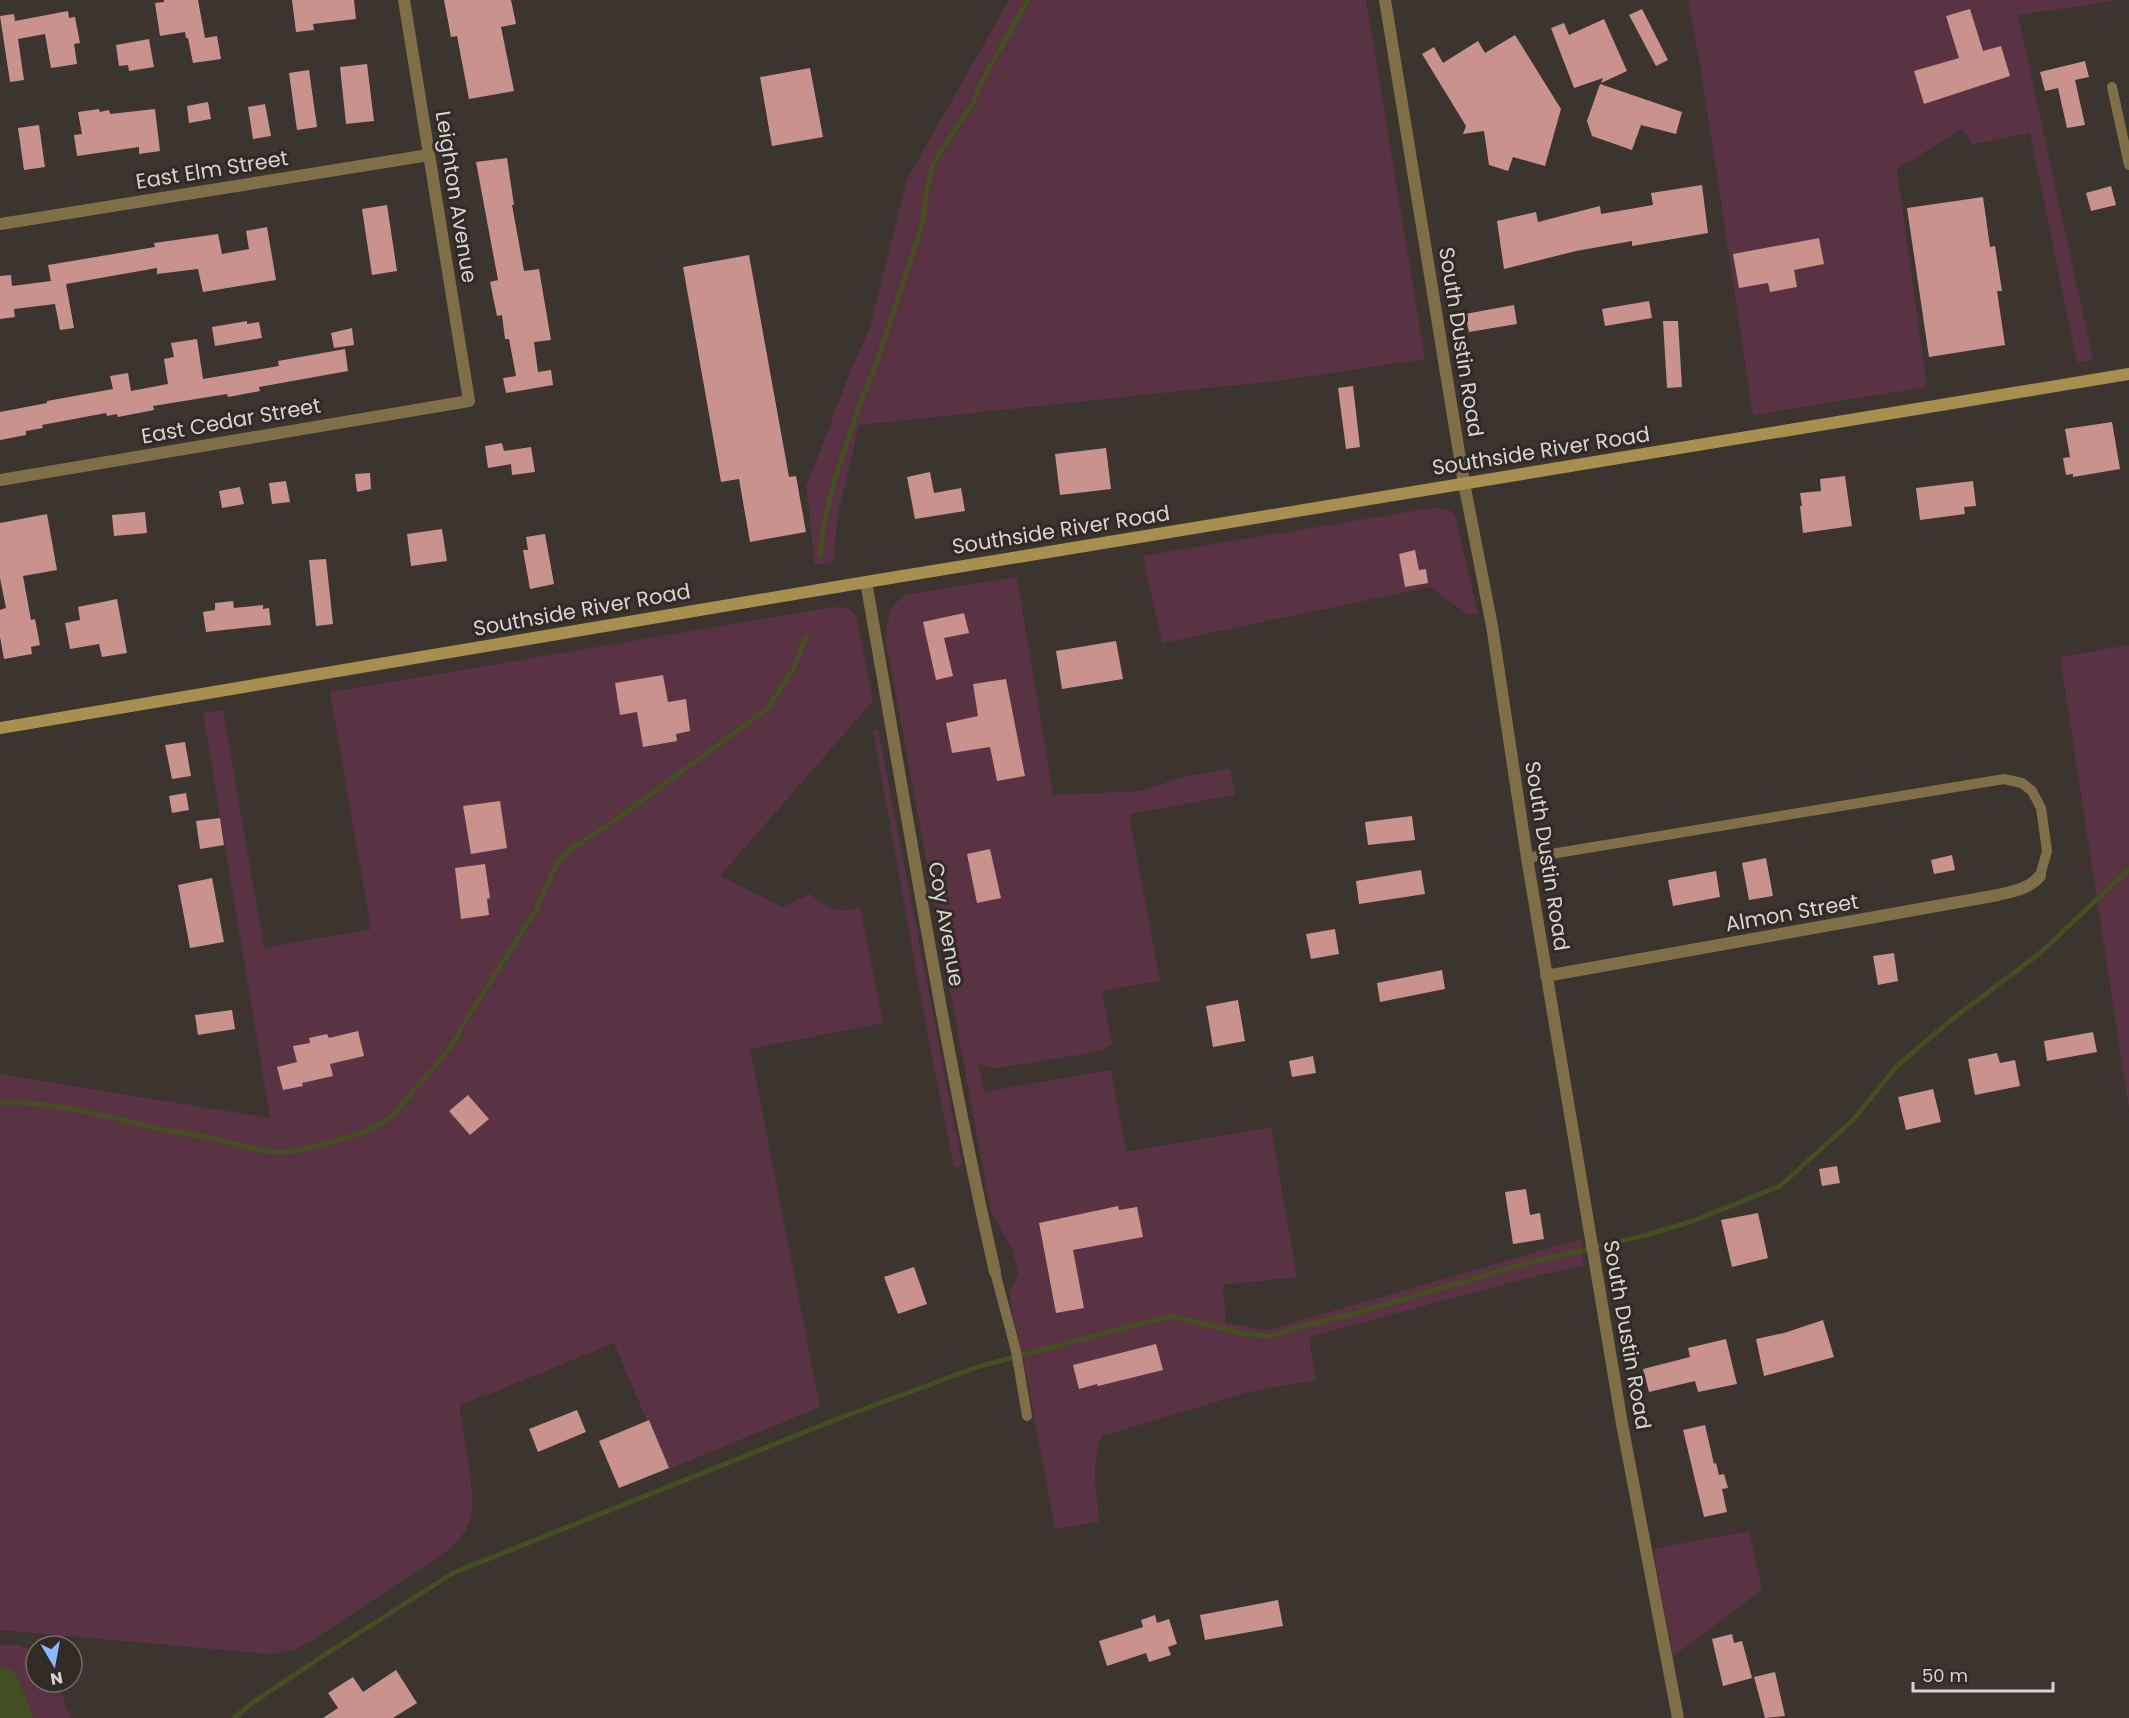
<svg xmlns="http://www.w3.org/2000/svg" width="2129" height="1718" font-family="Poppins,sans-serif">
<style>
.green{fill:#593243}
.water{fill:#434e21}
.lines{fill:none;stroke-linecap:round;stroke-linejoin:round}
.stream{stroke:#434e21;stroke-width:5}
.building{fill:#c9928d}
.service{stroke:#7e6f49;stroke-width:10}
.minor{stroke:#7e6f49;stroke-width:12}
.tertiary{stroke:#7e6f49;stroke-width:12}
.secondary{stroke:#a78f50;stroke-width:12}
.labels{text-anchor:middle;stroke-width:6;stroke-linejoin:round;paint-order:stroke}
.street-label{font-size:21px;fill:#d8d4d1;stroke:#312a25}
</style>
<rect width="100%" height="100%" fill="#3b342f"/>
<!-- green -->
<path class="green" d="M 1009,0 L 1366,0 L 1425,359 L 1285,380 L 859,425 L 838,515 L 833,563 L 815,565 L 806,487 L 852,367 L 870,327 L 907,179 Z
M 1688,0 L 2119,0 L 2018,15 L 2093,360 L 2077,363 L 2030,133 L 1973,144 L 1962,129 L 1897,169 L 1927,387 L 1753,415 L 1701,70 Z
M 1438,507 L 1451,511 L 1456,519 L 1478,614 L 1468,615 L 1430,587 L 1162,643 L 1143,556 Z
M 1017,577 L 1053,795 L 1141,791 L 1183,777 L 1230,769 L 1235,795 L 1129,814 L 1160,981 L 1102,991 L 1112,1044 L 1102,1051 L 993,1069 L 979,1064 L 984,1092 L 1111,1070 L 1126,1152 L 1271,1127 L 1297,1277 L 1223,1285 L 1226,1323 L 1267,1330 L 1581,1239 L 1584,1265 L 1516,1281 L 1309,1337 L 1316,1380 L 1249,1392 L 1102,1436 C 1090,1461 1097,1495 1099,1522 L 1055,1529 L 1024,1362 L 1011,1308 L 1010,1291 L 1018,1275 L 1016,1263 L 1012,1249 L 991,1212 L 885,636 C 890,617 887,607 905,595 Z
M 835,607 L 849,609 L 856,616 L 873,701 L 720,876 L 782,907 L 810,894 C 829,910 836,914 860,907 L 883,1023 L 750,1049 L 820,1407 L 667,1470 L 668,1467 L 650,1421 L 647,1421 L 614,1343 L 490,1394 C 478,1396 471,1402 459,1404 C 462,1429 477,1496 471,1517 C 466,1535 453,1547 439,1557 L 310,1642 L 293,1650 L 270,1654 L 0,1630 L 0,1074 L 270,1118 L 203,713 L 223,710 L 264,948 L 371,929 L 330,692 Z
M 2129,645 L 2129,1109 L 2060,657 Z
M 878,729 L 962,1164 L 954,1168 L 924,1015 L 873,730 Z
M 1749,1531 L 1762,1590 L 1673,1656 L 1653,1549 Z
M 0,1645 L 17,1645 L 36,1651 L 36,1682 L 57,1682 L 71,1718 L 0,1718 Z"/>
<!-- water -->
<path class="water" d="M 0,1668 L 9,1668 L 16,1674 L 34,1718 L 0,1718 Z"/>
<g class="lines">
<!-- stream -->
<path class="stream" d="M 820,555 L 824,523 L 836,474 L 860,404 L 877,362 L 915,247 L 923,220 L 926,193 L 932,167 L 939,154 L 973,103 L 982,81 L 1028,0
M 0,1103 C 53,1100 106,1117 157,1128 C 174,1132 190,1134 207,1137 C 233,1142 261,1154 287,1152 C 306,1150 323,1144 341,1139 C 359,1134 376,1129 390,1117 C 404,1106 409,1094 420,1083 C 437,1064 453,1048 463,1025 L 536,910 L 557,863 L 571,849 L 621,816 L 767,709 L 794,668 L 806,637
M 234,1718 L 252,1703 L 332,1650 L 453,1573 L 840,1418 L 977,1367 L 1170,1316 L 1246,1334 L 1270,1336 L 1307,1325 L 1363,1311 L 1524,1264 L 1647,1235 L 1693,1221 L 1780,1186 L 1852,1121 L 1896,1067 L 1951,1020 L 2040,953 L 2129,869"/>
</g>
<!-- building -->
<path class="building" d="M 164,0 L 198,0 L 205,38 L 217,36 L 221,59 L 193,63 L 188,38 L 186,38 L 185,32 L 160,36 L 155,3 L 164,2 Z
M 292,0 L 354,0 L 356,19 L 313,24 L 314,30 L 296,32 Z
M 444,0 L 511,0 L 516,24 L 501,27 L 514,91 L 469,99 L 457,36 L 451,37 Z
M 1642,9 L 1668,60 L 1656,66 L 1629,15 Z
M 1970,9 L 1983,51 L 2001,46 L 2010,76 L 1924,104 L 1914,71 L 1959,58 L 1946,16 Z
M 68,11 L 69,18 L 75,17 L 80,43 L 74,44 L 77,64 L 51,68 L 45,34 L 18,39 L 24,80 L 10,82 L 0,16 L 14,14 L 15,21 Z
M 1604,19 L 1627,71 L 1601,83 L 1603,78 L 1574,88 L 1551,28 L 1564,23 L 1569,35 Z
M 1515,35 L 1561,109 L 1545,166 L 1513,157 L 1508,171 L 1489,165 L 1484,131 L 1463,134 L 1466,126 L 1422,54 L 1434,47 L 1443,63 L 1478,41 L 1485,53 Z
M 149,39 L 154,67 L 129,71 L 128,65 L 119,66 L 116,45 Z
M 2085,61 L 2089,77 L 2075,80 L 2085,125 L 2067,128 L 2058,88 L 2045,91 L 2040,72 Z
M 367,64 L 374,121 L 346,124 L 340,67 Z
M 810,68 L 823,137 L 772,146 L 760,77 Z
M 309,70 L 317,127 L 297,130 L 289,73 Z
M 1600,84 L 1682,112 L 1676,134 L 1641,125 L 1632,150 L 1592,136 L 1587,121 Z
M 208,102 L 211,119 L 189,123 L 187,106 Z
M 265,104 L 271,136 L 253,139 L 248,107 Z
M 99,109 L 100,112 L 109,110 L 110,114 L 155,109 L 160,151 L 139,154 L 139,147 L 77,156 L 74,135 L 82,134 L 78,112 Z
M 39,125 L 45,167 L 24,170 L 18,128 Z
M 507,158 L 514,205 L 512,205 L 524,271 L 539,269 L 551,340 L 534,342 L 538,372 L 551,370 L 553,385 L 506,393 L 503,378 L 516,376 L 509,339 L 505,339 L 502,315 L 497,316 L 490,282 L 498,280 L 476,162 Z
M 1702,185 L 1708,233 L 1632,246 L 1632,241 L 1576,251 L 1504,269 L 1497,221 L 1536,212 L 1538,222 L 1600,206 L 1601,214 L 1653,205 L 1651,193 Z
M 2111,186 L 2116,205 L 2091,211 L 2086,193 Z
M 1983,197 L 1990,247 L 1995,246 L 2002,291 L 1997,291 L 2005,345 L 1929,357 L 1907,208 Z
M 387,205 L 397,271 L 372,275 L 362,209 Z
M 267,227 L 276,280 L 203,292 L 198,269 L 157,274 L 157,268 L 66,284 L 74,328 L 60,330 L 55,304 L 14,309 L 15,317 L 0,319 L 0,276 L 11,275 L 12,286 L 51,281 L 48,265 L 155,247 L 154,243 L 218,234 L 222,254 L 249,249 L 246,231 Z
M 1819,238 L 1824,264 L 1794,270 L 1797,287 L 1770,292 L 1768,283 L 1739,288 L 1733,254 Z
M 749,255 L 789,477 L 796,476 L 806,532 L 750,542 L 739,479 L 721,482 L 683,267 Z
M 1649,301 L 1652,318 L 1605,326 L 1602,309 Z
M 1514,305 L 1517,324 L 1469,332 L 1465,314 Z
M 247,321 L 247,324 L 259,322 L 262,338 L 215,346 L 212,327 Z
M 1663,321 L 1678,321 L 1682,387 L 1667,388 Z
M 352,328 L 354,345 L 334,348 L 331,333 Z
M 197,339 L 203,379 L 279,366 L 278,361 L 345,349 L 348,371 L 259,387 L 260,391 L 228,397 L 227,394 L 153,406 L 154,410 L 118,417 L 117,414 L 107,416 L 106,413 L 42,425 L 43,428 L 26,431 L 26,435 L 0,440 L 0,412 L 47,403 L 47,401 L 113,389 L 110,376 L 128,373 L 131,391 L 168,384 L 164,359 L 174,357 L 171,343 Z
M 1353,386 L 1360,447 L 1346,449 L 1338,388 Z
M 2112,422 L 2120,469 L 2073,477 L 2073,474 L 2066,475 L 2063,458 L 2070,457 L 2065,429 Z
M 502,443 L 504,451 L 531,447 L 535,472 L 512,475 L 511,464 L 488,468 L 485,446 Z
M 1106,448 L 1111,489 L 1060,495 L 1055,454 Z
M 930,472 L 934,493 L 961,488 L 965,511 L 915,519 L 907,477 Z
M 370,473 L 371,489 L 357,492 L 355,474 Z
M 1845,476 L 1852,526 L 1803,533 L 1800,506 L 1802,506 L 1800,493 L 1821,491 L 1820,479 Z
M 286,481 L 290,502 L 272,504 L 269,483 Z
M 1973,481 L 1976,506 L 1964,507 L 1965,514 L 1920,520 L 1916,488 Z
M 240,487 L 244,504 L 222,508 L 219,491 Z
M 145,512 L 147,533 L 114,536 L 112,515 Z
M 47,514 L 57,570 L 23,576 L 31,620 L 35,619 L 40,645 L 31,647 L 32,654 L 4,659 L 0,637 L 0,610 L 6,608 L 0,578 L 0,523 Z
M 442,529 L 447,561 L 411,566 L 407,534 Z
M 545,534 L 554,584 L 530,589 L 523,550 L 528,550 L 526,537 Z
M 1415,550 L 1419,570 L 1426,569 L 1428,583 L 1405,587 L 1399,554 Z
M 326,559 L 333,624 L 316,626 L 309,560 Z
M 117,599 L 127,653 L 102,657 L 99,644 L 70,649 L 65,623 L 80,620 L 78,607 Z
M 233,601 L 234,608 L 263,605 L 263,609 L 269,608 L 271,625 L 206,632 L 203,612 L 215,610 L 215,603 Z
M 964,613 L 969,633 L 944,638 L 953,676 L 936,680 L 923,622 Z
M 1116,641 L 1123,679 L 1062,689 L 1056,651 Z
M 663,675 L 668,702 L 686,699 L 690,731 L 676,734 L 677,741 L 643,747 L 637,712 L 620,715 L 615,683 Z
M 1006,679 L 1025,776 L 997,781 L 990,747 L 952,753 L 946,723 L 978,716 L 973,684 Z
M 185,742 L 191,776 L 172,779 L 165,745 Z
M 186,793 L 189,810 L 172,813 L 169,796 Z
M 500,801 L 507,848 L 471,854 L 463,806 Z
M 1412,816 L 1415,840 L 1368,845 L 1365,822 Z
M 220,818 L 224,845 L 200,849 L 196,821 Z
M 990,849 L 1001,898 L 977,903 L 967,854 Z
M 1952,855 L 1955,870 L 1934,874 L 1931,860 Z
M 1766,858 L 1773,896 L 1749,900 L 1742,863 Z
M 485,864 L 490,898 L 487,899 L 489,915 L 461,919 L 455,868 Z
M 1421,870 L 1425,894 L 1359,904 L 1356,881 Z
M 1716,871 L 1720,897 L 1673,906 L 1668,880 Z
M 212,878 L 224,942 L 190,948 L 178,885 Z
M 1335,929 L 1339,954 L 1311,959 L 1306,934 Z
M 1894,953 L 1898,981 L 1878,985 L 1873,956 Z
M 1442,970 L 1445,989 L 1380,1002 L 1377,983 Z
M 1238,1000 L 1245,1041 L 1213,1047 L 1206,1006 Z
M 232,1010 L 235,1029 L 198,1035 L 195,1015 Z
M 358,1031 L 364,1056 L 330,1064 L 333,1076 L 302,1083 L 303,1086 L 283,1090 L 277,1067 L 297,1062 L 293,1046 L 310,1043 L 309,1038 L 327,1034 L 329,1038 Z
M 2093,1032 L 2097,1052 L 2047,1061 L 2044,1041 Z
M 1997,1053 L 2000,1063 L 2015,1060 L 2020,1086 L 1975,1095 L 1968,1059 Z
M 1313,1056 L 1316,1073 L 1292,1077 L 1289,1061 Z
M 1933,1089 L 1941,1122 L 1906,1130 L 1898,1097 Z
M 468,1095 L 489,1119 L 470,1135 L 449,1111 Z
M 1837,1166 L 1840,1183 L 1822,1186 L 1819,1169 Z
M 1526,1189 L 1530,1215 L 1540,1213 L 1544,1239 L 1513,1244 L 1505,1192 Z
M 1118,1206 L 1119,1210 L 1137,1207 L 1143,1237 L 1073,1250 L 1084,1308 L 1056,1313 L 1039,1223 Z
M 1758,1213 L 1768,1258 L 1732,1267 L 1721,1220 Z
M 914,1267 L 927,1304 L 898,1314 L 884,1277 Z
M 1823,1320 L 1834,1357 L 1764,1376 L 1756,1339 L 1784,1333 Z
M 1726,1339 L 1737,1384 L 1698,1392 L 1695,1381 L 1649,1392 L 1643,1369 L 1690,1357 L 1688,1348 Z
M 1156,1344 L 1163,1370 L 1098,1386 L 1097,1384 L 1079,1389 L 1073,1365 Z
M 577,1410 L 586,1432 L 538,1452 L 529,1429 Z
M 649,1420 L 669,1468 L 619,1488 L 599,1441 Z
M 1705,1425 L 1714,1464 L 1716,1463 L 1719,1475 L 1724,1474 L 1728,1488 L 1722,1489 L 1727,1512 L 1704,1517 L 1683,1430 Z
M 1278,1600 L 1283,1626 L 1205,1640 L 1200,1615 Z
M 1155,1615 L 1157,1623 L 1169,1619 L 1177,1644 L 1168,1647 L 1171,1655 L 1149,1662 L 1146,1653 L 1107,1666 L 1099,1641 L 1143,1627 L 1141,1620 Z
M 1732,1634 L 1734,1643 L 1742,1641 L 1752,1678 L 1723,1686 L 1712,1639 Z
M 396,1670 L 417,1703 L 393,1718 L 323,1718 L 338,1708 L 328,1693 L 353,1677 L 363,1692 Z
M 1775,1672 L 1785,1716 L 1765,1718 L 1754,1677 Z"/>
<g class="lines">
<!-- service -->
<path class="service" d="M 2112,87 L 2129,165
M 1527,858 L 2004,779 L 2022,783 L 2032,791 L 2041,808 L 2047,851 L 2040,876
M 995,1272 L 1016,1351 L 1027,1416"/>
<!-- minor -->
<path class="minor" d="M 0,224 L 429,155
M 0,480 L 469,401 L 404,0
M 1464,483 L 1492,626 L 1527,858 L 1622,1424 L 1678,1718
M 866,582 C 907,812 943,1044 995,1272
M 1546,976 L 1998,895 C 2014,891 2029,889 2040,876"/>
<!-- tertiary -->
<path class="tertiary" d="M 1385,0 L 1464,483"/>
<!-- secondary -->
<path class="secondary" d="M 0,728 L 866,582 L 2129,374"/>
</g>
<g class="labels">
<!-- street labels -->
<g class="street-label">
<text transform="translate(212 170) rotate(-9)" y="7">East Elm Street</text>
<text transform="translate(456 197) rotate(81)" y="7">Leighton Avenue</text>
<text transform="translate(1461 342) rotate(81)" y="7">South Dustin Road</text>
<text transform="translate(231 421) rotate(-10)" y="7">East Cedar Street</text>
<text transform="translate(1541 451) rotate(-9)" y="7">Southside River Road</text>
<text transform="translate(1061 530) rotate(-9)" y="7">Southside River Road</text>
<text transform="translate(582 610) rotate(-10)" y="7">Southside River Road</text>
<text transform="translate(1547 856) rotate(81)" y="7">South Dustin Road</text>
<text transform="translate(1792 913) rotate(-10)" y="7">Almon Street</text>
<text transform="translate(946 924) rotate(80)" y="7">Coy Avenue</text>
<text transform="translate(1627 1335) rotate(80)" y="7">South Dustin Road</text>
</g>
</g>
<!-- north arrow -->
<g transform="translate(54 1664) rotate(170)"><circle r="28" fill="#312a25" stroke="#746e6a" stroke-width="1.5"/>
<path d="M0-4.5L10 22L0 15L-10 22Z" fill="#88bafc"/>
<text y="-9" font-size="16" font-weight="bold" text-anchor="middle" fill="#d8d4d1">N</text>
</g>
<!-- scale -->
<path d="M1913 1682v9h140v-9" fill="none" stroke="#d8d4d1" stroke-width="3"/>
<text x="1922" y="1682" font-size="18" fill="#d8d4d1" stroke="#312a25" stroke-width="4.5" paint-order="stroke">50 m</text>
</svg>
